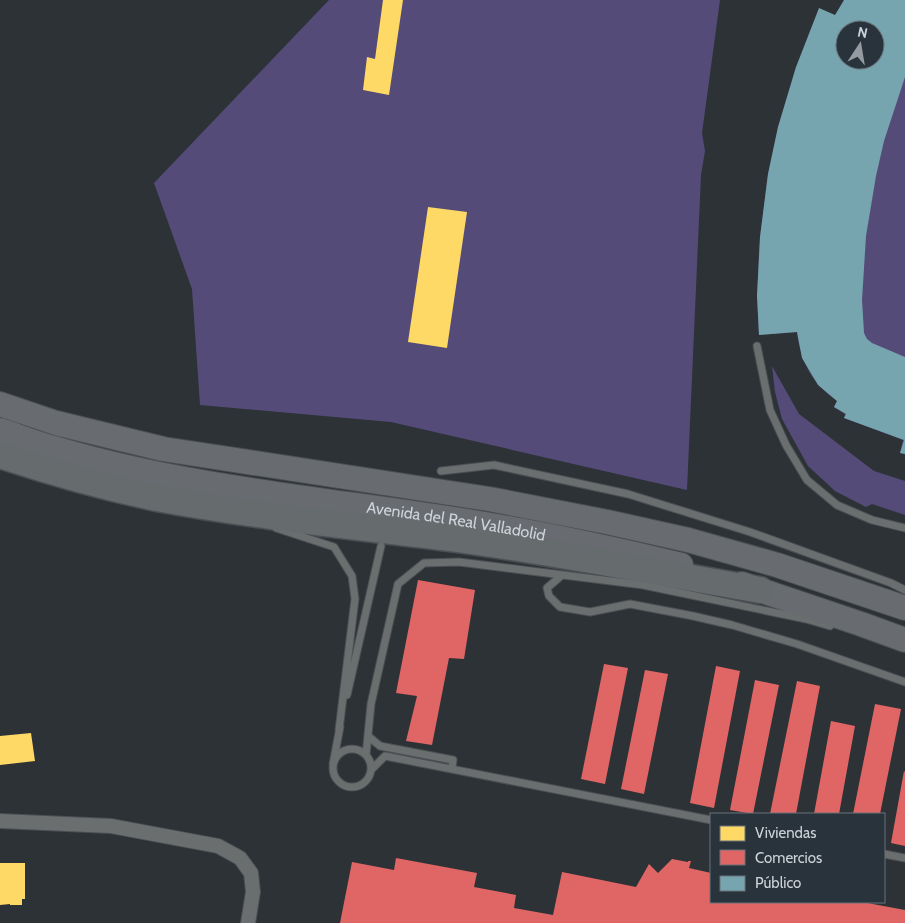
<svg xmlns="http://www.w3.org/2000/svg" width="905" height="923" font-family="Cabin,sans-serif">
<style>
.green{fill:#554b79;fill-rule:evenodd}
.homes{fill:#ffd966}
.shops{fill:#e06666}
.public{fill:#76a5af;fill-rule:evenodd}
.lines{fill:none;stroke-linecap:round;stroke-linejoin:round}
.service-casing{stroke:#4b4f53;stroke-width:9}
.minor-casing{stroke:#4b4f53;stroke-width:16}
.trunk-casing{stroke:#4b4f53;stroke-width:26}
.motorway-casing{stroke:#4b4f53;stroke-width:29}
.service{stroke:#6a6e6f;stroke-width:7}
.minor{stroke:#6a6e6f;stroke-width:14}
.trunk{stroke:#686c70;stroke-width:24}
.motorway{stroke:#666b6e;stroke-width:26}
.labels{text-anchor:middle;stroke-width:5;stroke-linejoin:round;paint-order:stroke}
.street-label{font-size:16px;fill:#cdd3d9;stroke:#29333b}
</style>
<rect width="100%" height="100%" fill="#2d3237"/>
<!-- green -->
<path class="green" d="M 329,0 L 720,0 L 702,133 L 705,151 L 701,175 L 687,490 L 391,422 L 200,405 L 192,289 L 154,183 Z
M 905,0 L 905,454 L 900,453 L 903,440 L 844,418 L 845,414 L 834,407 L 837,401 C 812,383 801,363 797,332 L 759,335 L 757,296 L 760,237 L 768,174 L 778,127 L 796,67 L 835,15 ZM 845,30 L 875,30 L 875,60 L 845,60 Z
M 772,366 L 799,414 L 874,471 L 905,481 L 905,515 L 872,504 L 866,507 L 835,491 L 808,466 L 782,419 L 775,392 Z"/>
<!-- homes -->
<path class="homes" d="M 383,0 L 403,0 L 389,95 L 363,90 L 367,57 L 375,59 Z
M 428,207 L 467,212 L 447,348 L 408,342 Z
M 31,733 L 35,761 L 0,765 L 0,736 Z
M 0,863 L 25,863 L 25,899 L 22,899 L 22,905 L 10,905 L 10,904 L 0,905 Z"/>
<!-- shops -->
<path class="shops" d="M 418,580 L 475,590 L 464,659 L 449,658 L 432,745 L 406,741 L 417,696 L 396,693 Z
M 604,664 L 628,668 L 605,784 L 581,779 Z
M 716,666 L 740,671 L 714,808 L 690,803 Z
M 645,670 L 668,674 L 644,794 L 621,789 Z
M 755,680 L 779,685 L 753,814 L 730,810 Z
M 797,681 L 820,686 L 796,814 L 770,814 Z
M 875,704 L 901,709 L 880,814 L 853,814 Z
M 831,721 L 855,726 L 839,814 L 814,814 Z
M 904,771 L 905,772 L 905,846 L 891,843 Z
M 396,858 L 477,873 L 474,887 L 516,895 L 514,908 L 553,915 L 562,872 L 636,887 L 649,864 L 658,873 L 672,859 L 688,862 L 688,861 L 691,861 L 689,868 L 711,873 L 711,902 L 862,902 L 905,910 L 905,923 L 340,923 L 352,862 L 394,870 Z"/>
<!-- public -->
<path class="public" d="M 844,0 L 905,0 L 905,77 L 884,141 L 876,176 L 866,236 L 862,300 L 864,333 L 867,339 L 872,343 L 905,357 L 905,454 L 900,453 L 904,440 L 844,418 L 846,414 L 834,407 L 837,401 L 818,385 L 802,358 L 797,332 L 759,335 L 757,296 L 760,237 L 768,174 L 778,127 L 796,67 L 819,8 L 835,15 ZM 845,30 L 875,30 L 875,60 L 845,60 Z"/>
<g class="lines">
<defs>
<path id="service" d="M 757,346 L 770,410 L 786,445 L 807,480 L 837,505 L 872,520 L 905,528
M 441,471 L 494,465 L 628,494 L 750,532 L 891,583 L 905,590
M 276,528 L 334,547 L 352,576 L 355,599 L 339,730
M 562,575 L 547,588 L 549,596 L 560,607 L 590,612 L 630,604 L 693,616 L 732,625 L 797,644 L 905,682
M 347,695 L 381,546
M 368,736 L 380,746 L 453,760 L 452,769
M333 768a19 19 0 1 1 38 0a19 19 0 1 1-38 0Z
M 366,755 L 371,704 L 398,584 L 424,563 L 459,562 L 643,585 L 806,619 L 830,626
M 333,764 L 340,727
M 372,769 L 385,756 L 711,820
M 884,854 L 905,858"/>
<path id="minor" d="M 0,821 L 111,826 L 218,846 L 240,858 L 251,873 L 253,892 L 248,923"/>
<g id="trunk">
<path d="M 0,404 L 56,423 L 163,449 L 489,499 L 607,522 L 688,540 L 777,565 L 905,608"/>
<path id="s1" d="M 0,430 C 18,436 35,443 54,448 C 194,490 341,500 485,524 C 551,535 616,549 681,565"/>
<path d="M 742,584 L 861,624 L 905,640"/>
</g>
<path id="motorway" d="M 0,455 C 51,472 104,487 157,498 C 259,517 363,527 465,540 C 564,554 662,573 760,590"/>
</defs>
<!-- service casing -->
<use href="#service" class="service-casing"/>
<!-- minor casing -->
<use href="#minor" class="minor-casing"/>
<!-- trunk casing -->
<use href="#trunk" class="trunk-casing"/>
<!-- motorway casing -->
<use href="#motorway" class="motorway-casing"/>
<!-- service -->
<use href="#service" class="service"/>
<!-- minor -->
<use href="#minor" class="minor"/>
<!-- trunk -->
<use href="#trunk" class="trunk"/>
<!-- motorway -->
<use href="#motorway" class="motorway"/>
</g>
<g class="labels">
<!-- street labels -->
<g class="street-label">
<text dy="6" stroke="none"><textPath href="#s1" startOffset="466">Avenida del Real Valladolid</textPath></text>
</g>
</g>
<!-- legend -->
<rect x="710" y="813" width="175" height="90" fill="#29333b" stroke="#6b737a"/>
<rect x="720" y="826" width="25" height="15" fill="#ffd966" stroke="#6b737a"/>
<text x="755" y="838" font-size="15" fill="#cdd3d9">Viviendas</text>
<rect x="720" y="850" width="25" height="15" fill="#e06666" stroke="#6b737a"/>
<text x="755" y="863" font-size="15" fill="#cdd3d9">Comercios</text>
<rect x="720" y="876" width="25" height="15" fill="#76a5af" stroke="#6b737a"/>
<text x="755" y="888" font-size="15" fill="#cdd3d9">Público</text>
<!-- north arrow -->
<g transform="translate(860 45) rotate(12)"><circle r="24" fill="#29333b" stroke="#6b737a"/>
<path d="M0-4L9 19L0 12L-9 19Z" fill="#959ba0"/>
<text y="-8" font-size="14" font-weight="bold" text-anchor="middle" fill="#cdd3d9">N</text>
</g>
</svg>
